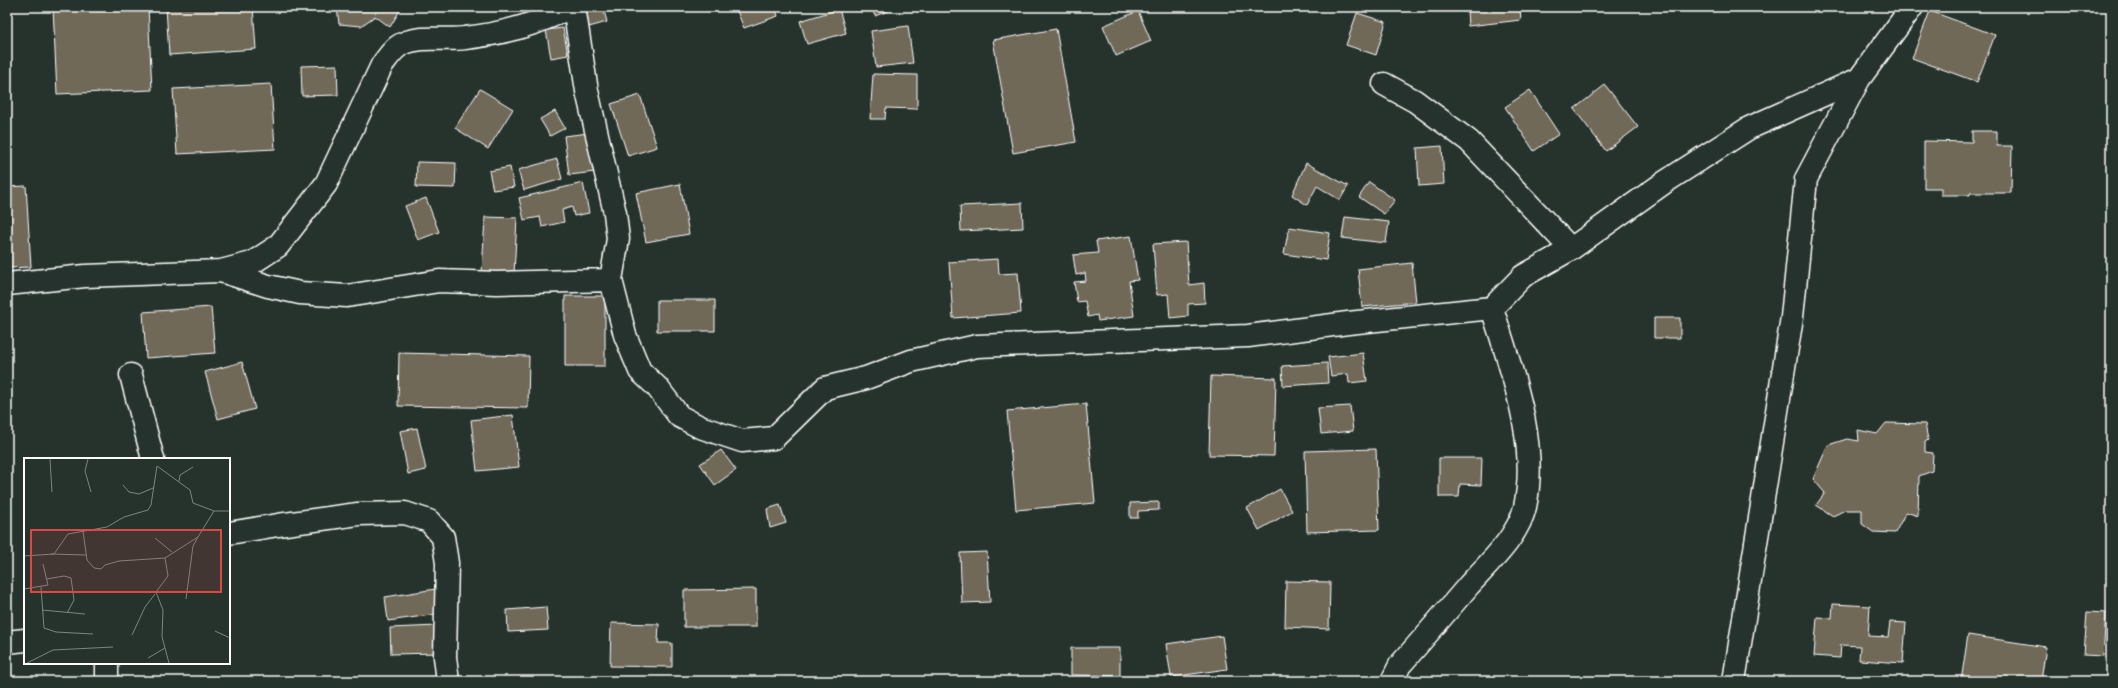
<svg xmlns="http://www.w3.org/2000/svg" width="2118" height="688" font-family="Caveat,sans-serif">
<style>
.building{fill:#716959;stroke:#fff}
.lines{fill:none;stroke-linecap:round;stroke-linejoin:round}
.minor-casing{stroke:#fff;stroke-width:25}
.minor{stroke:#26332d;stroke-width:22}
.inset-road{fill:none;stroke:#7d8581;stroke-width:1}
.view{fill:#dc4848;fill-opacity:0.15;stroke:#dc4848;stroke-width:2}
.inset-edge{fill:none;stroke:#fff;stroke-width:2}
</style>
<rect width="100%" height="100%" fill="#26332d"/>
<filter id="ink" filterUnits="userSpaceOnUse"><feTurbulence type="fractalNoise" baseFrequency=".025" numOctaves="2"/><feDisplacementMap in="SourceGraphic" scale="8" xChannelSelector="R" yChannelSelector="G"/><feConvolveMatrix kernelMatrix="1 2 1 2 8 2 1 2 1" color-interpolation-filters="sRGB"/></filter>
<g filter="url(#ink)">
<!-- building -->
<path class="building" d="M 53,7 L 148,7 L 152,90 L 57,94 Z
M 166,7 L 253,7 L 256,49 L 169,55 Z
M 337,7 L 402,7 L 390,27 L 375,16 L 361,26 L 339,24 Z
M 583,7 L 603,7 L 607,22 L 589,27 Z
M 749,7 L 775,7 L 778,16 L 744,28 L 737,11 Z
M 871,7 L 898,7 L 875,16 Z
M 1455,7 L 1537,7 L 1520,9 L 1521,20 L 1468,26 L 1467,10 L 1455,12 Z
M 839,9 L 846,33 L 807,44 L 800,21 Z
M 1138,11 L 1151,41 L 1116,56 L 1103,26 Z
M 1930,11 L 1995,35 L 1977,82 L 1912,58 Z
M 1357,13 L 1386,22 L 1376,55 L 1346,45 Z
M 908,26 L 913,63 L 876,67 L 871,31 Z
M 563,28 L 568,55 L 551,58 L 546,30 Z
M 1056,29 L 1076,142 L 1013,153 L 993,40 Z
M 337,65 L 338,95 L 302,96 L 301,66 Z
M 873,74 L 917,75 L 917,109 L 886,108 L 885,119 L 870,119 Z
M 271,84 L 275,149 L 177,154 L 173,89 Z
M 1605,85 L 1638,127 L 1606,151 L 1574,109 Z
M 480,89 L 513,109 L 488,149 L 455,128 Z
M 1530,90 L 1559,134 L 1534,151 L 1505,107 Z
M 640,95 L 657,147 L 628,156 L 611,104 Z
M 555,111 L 565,128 L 550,136 L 540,119 Z
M 1972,131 L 1997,131 L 1997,146 L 2012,146 L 2011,193 L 1970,193 L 1970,195 L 1941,195 L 1941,188 L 1924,188 L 1924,141 L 1972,142 Z
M 589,133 L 595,172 L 569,175 L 564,136 Z
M 1442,146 L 1444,184 L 1419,186 L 1417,148 Z
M 557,159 L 562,179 L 524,190 L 518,170 Z
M 417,162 L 456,163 L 455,188 L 416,187 Z
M 1306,163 L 1348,186 L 1340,200 L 1317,186 L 1307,205 L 1292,195 Z
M 510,167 L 514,187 L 493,190 L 489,171 Z
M 1369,182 L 1395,200 L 1384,214 L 1359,197 Z
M 583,183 L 589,213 L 574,216 L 572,207 L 562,210 L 564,222 L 542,227 L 540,217 L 524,220 L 519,198 Z
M 680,184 L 689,234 L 646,242 L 636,193 Z
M 26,186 L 31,267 L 7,268 L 7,187 Z
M 426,198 L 439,232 L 418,240 L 405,206 Z
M 1022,203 L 1023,228 L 961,231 L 960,206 Z
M 485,217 L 517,218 L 514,274 L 482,273 Z
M 1345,217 L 1389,222 L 1386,243 L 1342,238 Z
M 1289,227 L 1330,233 L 1326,260 L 1284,254 Z
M 1131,236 L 1138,280 L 1129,281 L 1134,316 L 1098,321 L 1097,315 L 1088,317 L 1085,301 L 1077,302 L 1074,282 L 1086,281 L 1085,273 L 1076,275 L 1073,255 L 1098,253 L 1096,241 Z
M 1186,242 L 1189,285 L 1204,283 L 1205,303 L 1188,304 L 1188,316 L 1170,318 L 1168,294 L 1157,295 L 1153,244 Z
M 998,259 L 999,274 L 1018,273 L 1021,313 L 953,318 L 949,262 Z
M 1412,263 L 1416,302 L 1362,307 L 1358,269 Z
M 565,296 L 605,296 L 605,366 L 565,366 Z
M 657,300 L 715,300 L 715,331 L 657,331 Z
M 211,307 L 215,353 L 146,358 L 143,312 Z
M 1654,318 L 1680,318 L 1680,338 L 1654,338 Z
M 399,353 L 529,356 L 528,408 L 398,406 Z
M 1363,353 L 1367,381 L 1349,383 L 1348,374 L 1331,376 L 1328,357 Z
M 242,362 L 255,409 L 218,419 L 205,372 Z
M 1327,363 L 1328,383 L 1283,386 L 1282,366 Z
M 1211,376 L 1276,378 L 1274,456 L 1209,455 Z
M 1086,404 L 1095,503 L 1016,510 L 1007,411 Z
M 1350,406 L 1353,431 L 1321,434 L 1318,408 Z
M 513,415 L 519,467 L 477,471 L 471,420 Z
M 1886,423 L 1925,424 L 1928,440 L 1925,442 L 1925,452 L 1933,453 L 1932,471 L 1919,476 L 1918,516 L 1906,512 L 1895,533 L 1873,532 L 1862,524 L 1862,510 L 1845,510 L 1833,516 L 1816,505 L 1825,493 L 1813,479 L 1828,445 L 1847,439 L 1859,441 L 1858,430 L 1877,434 Z
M 417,428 L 426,470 L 408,474 L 400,431 Z
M 1376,449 L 1379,530 L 1307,532 L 1305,451 Z
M 721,450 L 736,470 L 715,485 L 700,464 Z
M 1439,458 L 1482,458 L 1481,485 L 1460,484 L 1459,497 L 1439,497 Z
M 1280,489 L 1292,511 L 1259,530 L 1247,508 Z
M 1159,502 L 1159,510 L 1138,511 L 1138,518 L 1130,518 L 1130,503 Z
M 780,505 L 786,523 L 770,528 L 767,509 Z
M 987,552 L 990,602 L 962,603 L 960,553 Z
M 1286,581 L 1330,582 L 1329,629 L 1285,627 Z
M 442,588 L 445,613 L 388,621 L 385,597 Z
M 756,589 L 756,627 L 684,627 L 684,590 Z
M 1833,604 L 1870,606 L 1868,636 L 1888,637 L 1890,622 L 1906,623 L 1903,663 L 1859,660 L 1860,646 L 1841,645 L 1840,658 L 1814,656 L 1817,617 L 1832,618 Z
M 546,607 L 548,630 L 508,632 L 507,610 Z
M 2087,612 L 2106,613 L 2103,656 L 2084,655 Z
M 611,623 L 659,624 L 658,643 L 672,643 L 672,667 L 610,666 Z
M 438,626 L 439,653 L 391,654 L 390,628 Z
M 1968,635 L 2046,647 L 2041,681 L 1961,681 Z
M 1222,636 L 1227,669 L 1171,677 L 1166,644 Z
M 1071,648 L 1120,648 L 1120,676 L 1071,675 Z"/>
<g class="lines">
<defs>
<path id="minor" d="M 574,7 L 587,91 L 615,213 L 618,239 L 611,280 L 625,335 L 640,371 L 657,387 L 679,416 L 700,427 L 742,441 L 774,438 L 825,388 L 866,378 L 911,361 L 977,346 L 1248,336 L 1348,323 L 1492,308
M 1384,84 L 1415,101 L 1469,141 L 1571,249
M 221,271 L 268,286 L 300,293 L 347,296 L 439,281 L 497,283 L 611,280
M 7,284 L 85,276 L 221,271 L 252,263 L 278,246 L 326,184 L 382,65 C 388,57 394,47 404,43 C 423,35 445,41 465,38 C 501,34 539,24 570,7
M 131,375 L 153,459
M 229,533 L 278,525 L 358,514 L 405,513 L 429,521 L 443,537 L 447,563 L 445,657 L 448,681
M 7,642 L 25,640
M 107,681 L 107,663
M 1392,681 L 1400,665 C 1423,639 1446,612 1469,585 C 1489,563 1518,537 1525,507 C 1539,442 1511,369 1492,308 L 1523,276 L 1571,249 L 1665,182 L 1749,128 L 1859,79 L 1912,7
M 1734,681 L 1792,317 L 1806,179 L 1859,79"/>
</defs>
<!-- minor casing -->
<use href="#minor" class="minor-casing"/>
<!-- minor -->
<use href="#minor" class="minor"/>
</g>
</g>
<!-- overview -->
<g transform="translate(24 458)">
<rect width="206" height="206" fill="#26332d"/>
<path class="inset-road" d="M 26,1 L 28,34M 64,1 L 61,13 L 67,34M 155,23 L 156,17 L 169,9M 99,27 L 105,34 L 115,36 L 129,30M 59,73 L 63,102 L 70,110 L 77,111 L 81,107 L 95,103 L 141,100M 131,80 L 148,94M 27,96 L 62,97M 0,98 L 30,96 L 44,76 L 83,69 L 100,59 L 124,52 L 127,47 L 133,8 L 166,32 L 169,45 L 190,53 L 206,53M 23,121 L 40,118 L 47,120 L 50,142 L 43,155M 17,129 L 20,170 L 32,174 L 69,176M 0,131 L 24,127 L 19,106M 162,141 L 169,88 L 174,79M 18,152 L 61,156M 191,173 L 206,180M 108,177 L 121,149 L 131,136M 124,200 L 141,190M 3,205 L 29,192 L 89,189M 145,205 L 138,179 L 139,152 L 132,134 L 144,118 L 141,100 L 174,79 L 190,53"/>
<path class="view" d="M 7,72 L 197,72 L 197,134 L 7,134 Z"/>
<rect width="206" height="206" class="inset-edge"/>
</g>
<!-- margin -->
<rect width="2118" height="688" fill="none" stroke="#26332d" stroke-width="24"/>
<rect x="12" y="12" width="2094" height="664" fill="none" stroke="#fff" stroke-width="1.5" filter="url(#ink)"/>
</svg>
